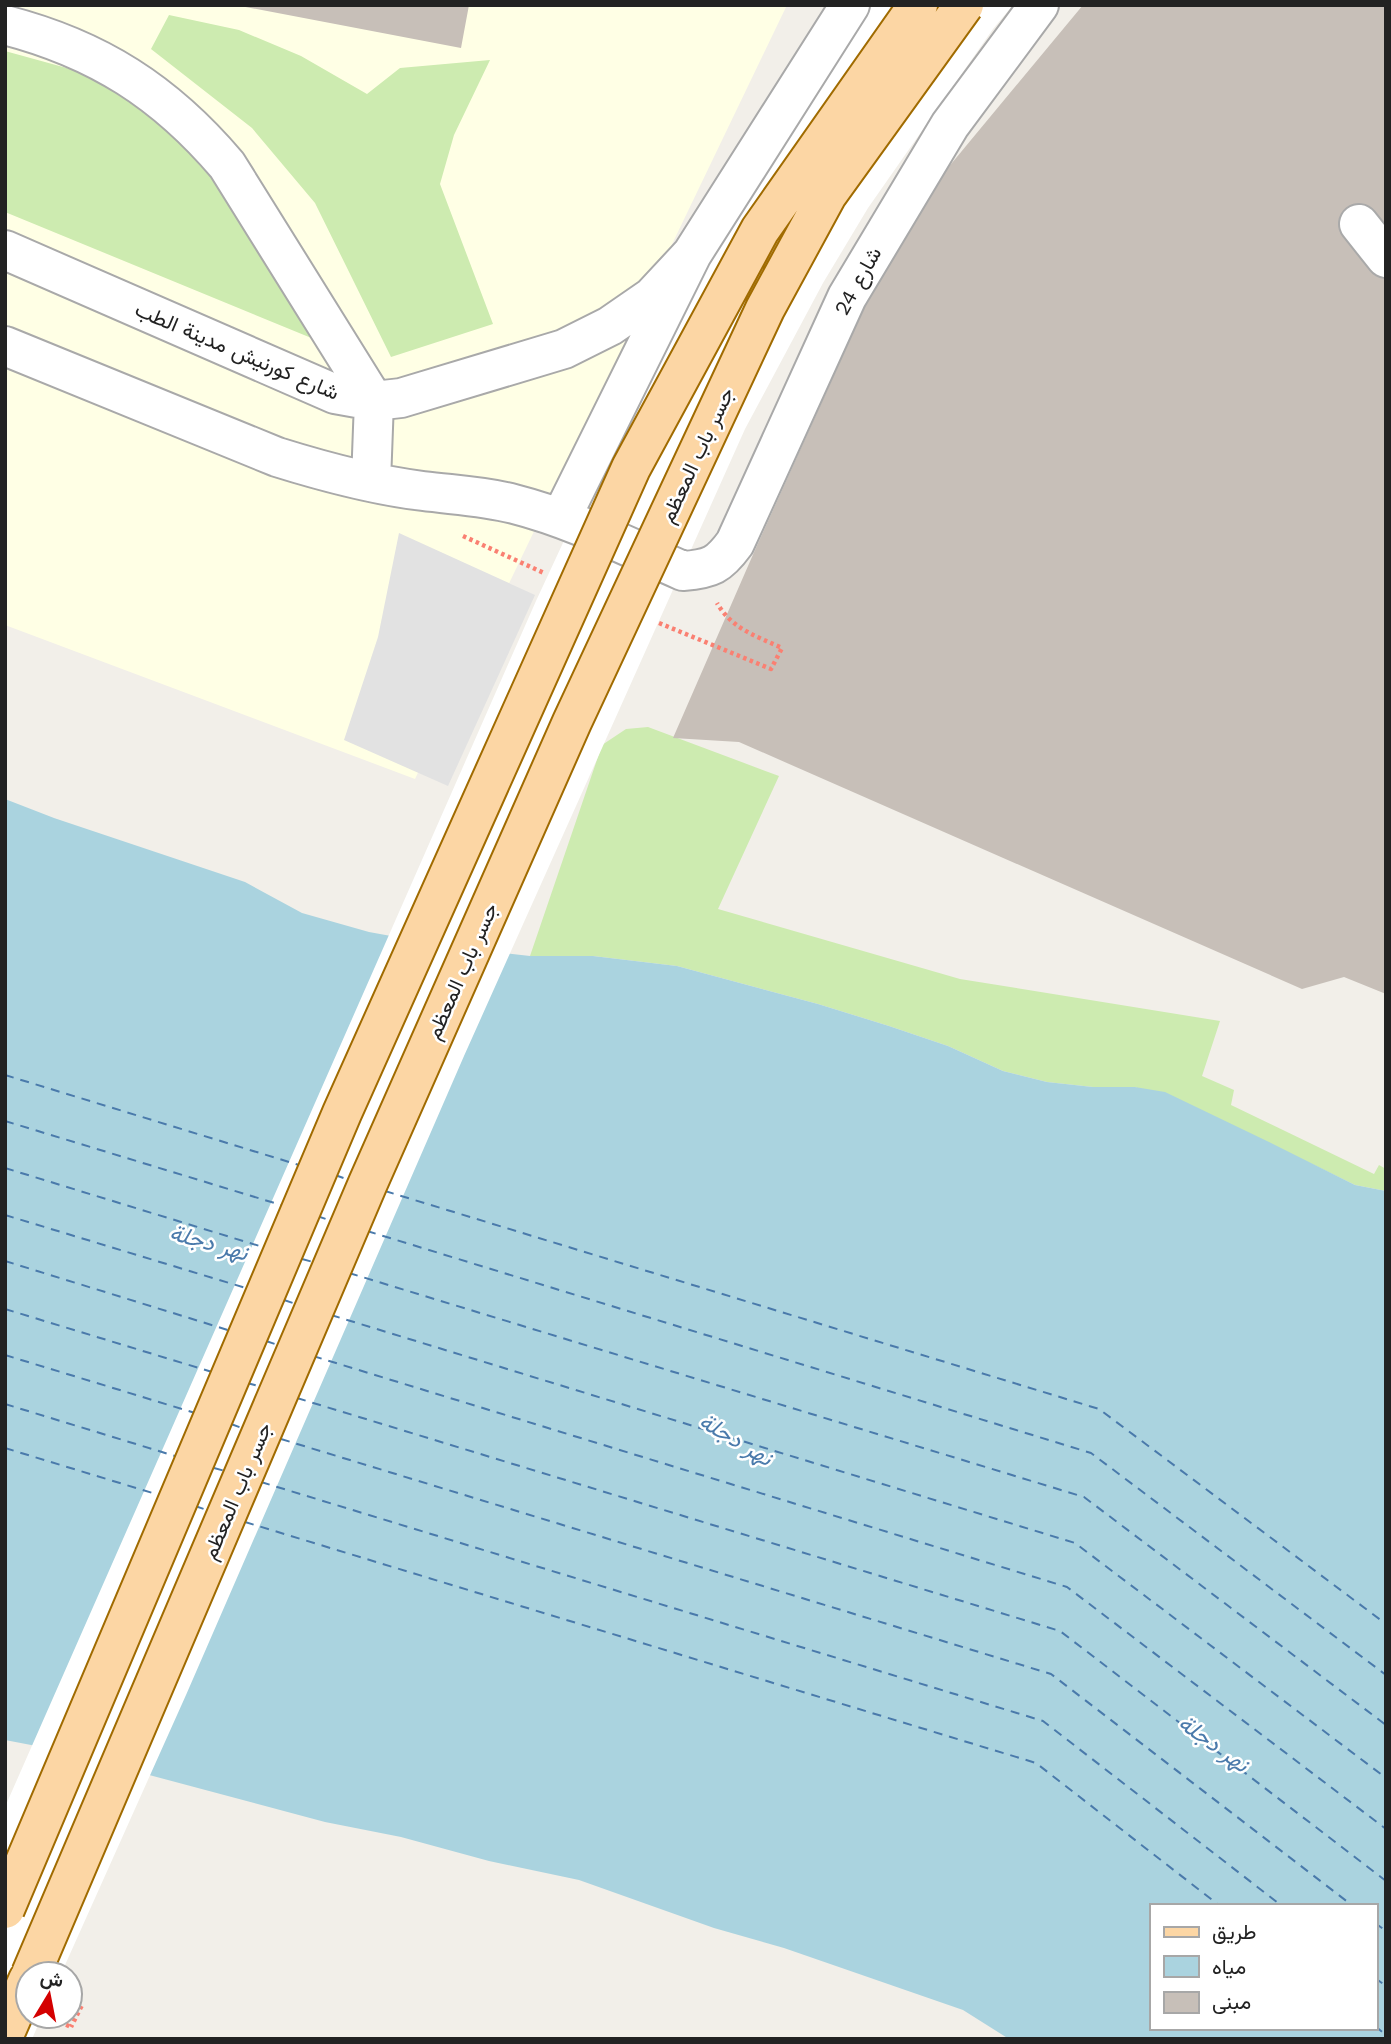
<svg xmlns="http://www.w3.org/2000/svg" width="1391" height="2044" font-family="'Work Sans',Vazirmatn,sans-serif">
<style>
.education{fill:#ffffe5}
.grass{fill:#cdebb0}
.parking{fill:#e2e2e2}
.water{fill:#aad3df;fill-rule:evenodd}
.pier{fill:#fff}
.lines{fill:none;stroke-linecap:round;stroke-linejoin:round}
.ferry{stroke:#4a7aab;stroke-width:2;stroke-dasharray:9 7;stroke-linecap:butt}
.building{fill:#c7bfb8}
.minor-casing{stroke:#a9a9a9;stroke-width:42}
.major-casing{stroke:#a06b00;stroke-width:42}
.path{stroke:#fa8072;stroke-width:4.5;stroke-dasharray:3.5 3.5;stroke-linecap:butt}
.minor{stroke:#fff;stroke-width:38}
.major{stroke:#fcd6a4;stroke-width:38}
.major-bridge-casing{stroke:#a06b00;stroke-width:42;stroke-linecap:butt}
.path-bridge{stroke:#fa8072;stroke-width:4.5;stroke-dasharray:3.5 3.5;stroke-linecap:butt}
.major-bridge{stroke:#fcd6a4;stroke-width:38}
.labels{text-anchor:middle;stroke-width:5;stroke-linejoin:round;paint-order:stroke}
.street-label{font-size:21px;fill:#222;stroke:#fff}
.water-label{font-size:23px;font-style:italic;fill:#4a7aab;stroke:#fff}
</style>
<rect width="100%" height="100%" fill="#f2efe9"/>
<!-- education -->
<path class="education" d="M 5,5 L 787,5 L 415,779 L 5,625 Z"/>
<!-- grass -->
<path class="grass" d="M 169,15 L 239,30 L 301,56 L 367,94 L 400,68 L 490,60 L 454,135 L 440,184 L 493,324 L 391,357 L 315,203 L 252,128 L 151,49 Z
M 5,51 L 103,78 L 229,181 L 326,344 L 5,212 Z
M 648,727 L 779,776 L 718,909 L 960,979 L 1220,1021 L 1202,1076 L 1234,1090 L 1231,1105 L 1374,1174 L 1379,1165 L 1386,1169 L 1386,1191 L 1355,1185 L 1314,1165 L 1135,1087 L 1093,1087 L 1047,1082 L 1003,1071 L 948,1046 L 889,1026 L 818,1004 L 677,966 L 593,956 L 530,956 L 602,745 L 626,729 Z"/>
<!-- parking -->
<path class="parking" d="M 399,533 L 535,595 L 448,786 L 344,740 L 378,637 Z"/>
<!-- water -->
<path class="water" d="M 5,799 L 54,818 L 245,882 L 302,913 L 369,932 L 446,946 L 530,956 L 593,956 L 677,966 L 818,1004 L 889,1026 L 948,1046 L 1003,1071 L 1047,1082 L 1093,1087 L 1135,1087 L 1165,1092 L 1269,1142 L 1355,1185 L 1386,1191 L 1386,2039 L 1009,2039 L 963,2010 L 784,1948 L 714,1928 L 579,1880 L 489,1861 L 401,1837 L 325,1822 L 52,1749 L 5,1740 ZM 1151,1906 L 1375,1906 L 1375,2028 L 1151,2028 Z"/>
<!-- pier -->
<path class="pier" d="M 870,5 L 1013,5 L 993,29 L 868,208 L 823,283 L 745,429 L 464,1056 L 186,1695 L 61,1974 L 28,1974 L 28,2016 L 42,2016 L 32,2039 L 5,2039 L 5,1807 L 536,601 L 627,405 L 765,156 Z"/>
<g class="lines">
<!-- ferry -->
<path class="ferry" d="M 5,1075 L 299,1165
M 5,1121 L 281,1205
M 5,1168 L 266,1248
M 335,1175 L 349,1180
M 385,1191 L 1099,1409 L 1386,1624
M 5,1215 L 249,1289
M 317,1216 L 332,1221
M 367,1231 L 1091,1453 L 1386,1675
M 302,1259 L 313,1262
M 5,1261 L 231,1331
M 349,1273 L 1084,1497 L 1386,1725
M 284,1300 L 296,1304
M 5,1309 L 212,1372
M 331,1315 L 1075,1543 L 1386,1778
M 266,1341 L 278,1345
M 5,1355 L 195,1413
M 313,1356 L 1067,1587 L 1386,1829
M 247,1383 L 262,1387
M 297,1398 L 1060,1631 L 1386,1881
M 5,1404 L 175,1456
M 231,1424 L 242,1428
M 281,1439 L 1051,1674 L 1353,1906
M 5,1448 L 159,1495
M 214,1468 L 225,1471
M 261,1482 L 1043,1721 L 1282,1906
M 195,1506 L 210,1511
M 245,1522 L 1036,1763 L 1220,1906
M 1375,1923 L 1386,1931
M 1375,1978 L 1386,1986
M 1375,2026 L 1386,2035"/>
</g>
<!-- building -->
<path class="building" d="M 235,5 L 469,5 L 461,48 Z
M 1083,5 L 1386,5 L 1386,994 L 1344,977 L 1302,989 L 739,742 L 673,738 L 755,550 L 903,222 Z"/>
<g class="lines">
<defs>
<path id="minor" d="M 5,25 C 98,49 165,92 227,165 L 374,401 L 371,482
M 1359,224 L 1386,258
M 5,250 L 335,394 L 374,401 L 401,398 L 564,349 L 610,326 L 652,297 L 692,254
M 5,346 L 277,457 C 325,472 373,485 423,491 C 454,495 484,496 514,504 C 573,519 628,547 683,571 C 711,569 719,565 735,543 L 847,297 L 950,125 L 1039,5
M 561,518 L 692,254 L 850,5"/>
<path id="major" d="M 5,2033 L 28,1980"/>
</defs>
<!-- minor casing -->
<use href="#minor" class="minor-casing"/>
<!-- major casing -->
<use href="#major" class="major-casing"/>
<!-- path -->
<path class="path" d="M 463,536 L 544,573
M 659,623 L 771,669 L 782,648 C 756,636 732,629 717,603
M 70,2000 L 82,2005 L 71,2027"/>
<!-- minor -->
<use href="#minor" class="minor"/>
<!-- major -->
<use href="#major" class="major"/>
<defs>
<path id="major-bridge" d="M 5,1909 L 342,1113 L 631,468 L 760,230 L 918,5
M 31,1974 L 368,1183 L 572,722 L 765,309 L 827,195 L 964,5"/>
</defs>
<!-- major-bridge casing -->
<use href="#major-bridge" class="major-bridge-casing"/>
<!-- path-bridge -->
<path class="path-bridge" d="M 47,2016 L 71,2027"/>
<!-- major-bridge -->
<use href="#major-bridge" class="major-bridge"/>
</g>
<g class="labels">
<!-- street labels -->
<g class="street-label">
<text transform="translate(858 281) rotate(-61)" y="7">شارع 24</text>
<text transform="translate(237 351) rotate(23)" y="7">شارع كورنيش مدينة الطب</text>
<text transform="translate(697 455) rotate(-65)" y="7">جسر باب المعظم</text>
<text transform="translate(462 971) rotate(-66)" y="7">جسر باب المعظم</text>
<text transform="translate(237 1491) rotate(-67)" y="7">جسر باب المعظم</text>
</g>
<!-- water labels -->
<g class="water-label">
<text transform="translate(209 1242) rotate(16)" y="8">نهر دجلة</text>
<text transform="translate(736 1439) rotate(31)" y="8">نهر دجلة</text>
<text transform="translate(1214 1743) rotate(36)" y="8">نهر دجلة</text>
</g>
</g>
<!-- border -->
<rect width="1391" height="2044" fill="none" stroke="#222222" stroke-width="14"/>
<!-- legend -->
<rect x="1150" y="1904" width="228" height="126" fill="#ffffff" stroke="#a7a7a7" stroke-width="2"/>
<rect x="1164" y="1927" width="35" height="10" fill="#fcd6a4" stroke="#a7a7a7" stroke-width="2"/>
<text x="1212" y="1939" font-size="21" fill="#222222">طريق</text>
<rect x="1164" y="1956" width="35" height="21" fill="#aad3df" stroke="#a7a7a7" stroke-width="2"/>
<text x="1212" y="1974" font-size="21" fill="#222222">مياه</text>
<rect x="1164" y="1992" width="35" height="21" fill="#c7bfb8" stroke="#a7a7a7" stroke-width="2"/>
<text x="1212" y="2009" font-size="21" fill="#222222">مبنى</text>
<!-- north arrow -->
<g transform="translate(49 1995) rotate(10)"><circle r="33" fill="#ffffff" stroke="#a7a7a7" stroke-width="2"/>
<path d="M0-5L12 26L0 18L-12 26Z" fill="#d40000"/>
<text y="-10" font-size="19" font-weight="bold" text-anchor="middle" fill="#222222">ش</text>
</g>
</svg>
